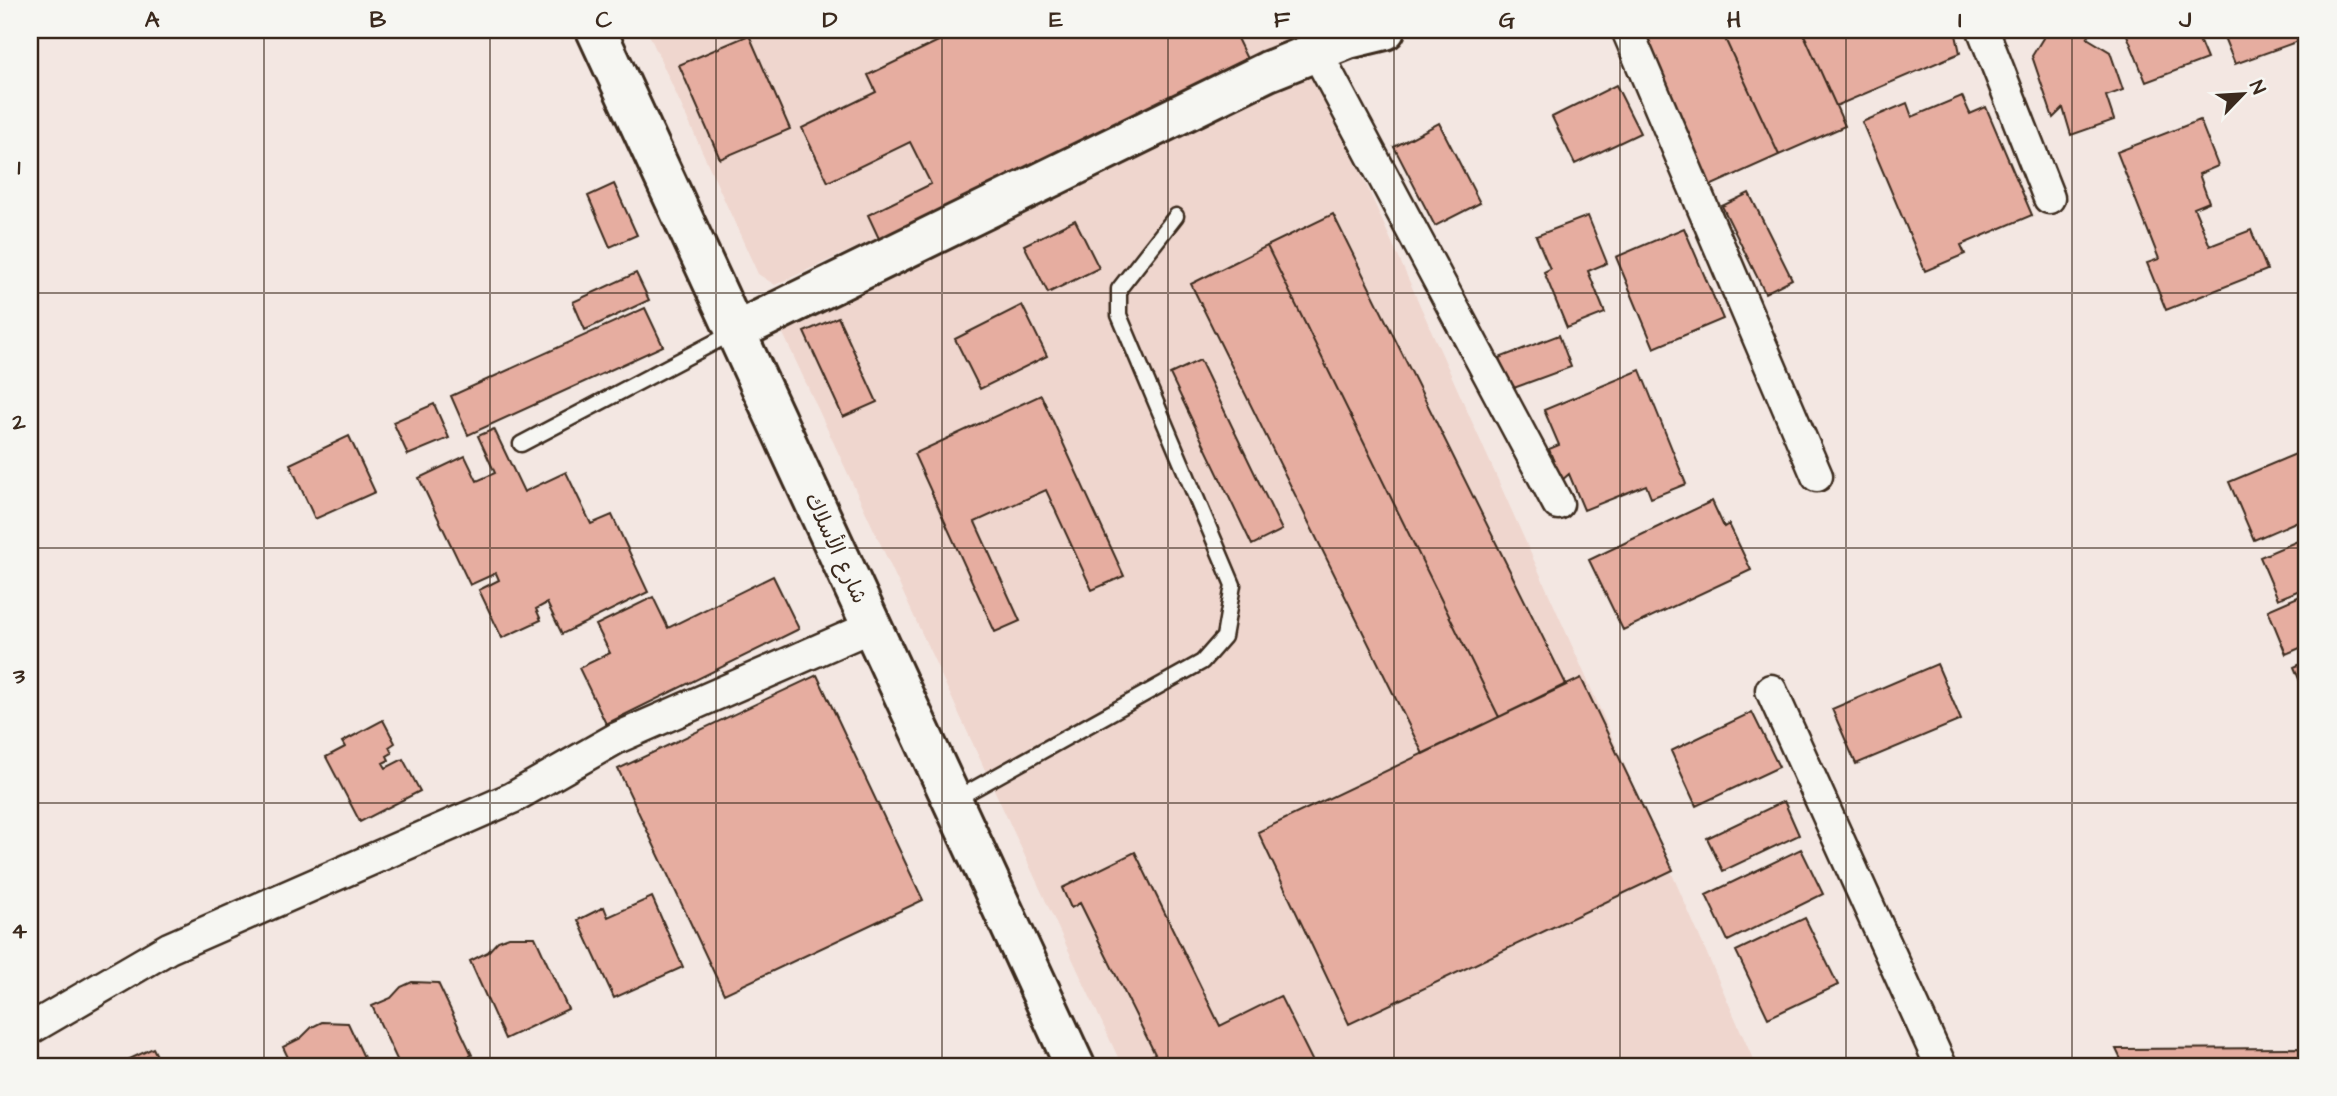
<svg xmlns="http://www.w3.org/2000/svg" width="2337" height="1096" font-family="'Architects Daughter','Playpen Sans Arabic',sans-serif">
<style>
.built{fill:#efd6ce}
.building{fill:#e6ada0;stroke:#3b2a1e;stroke-width:2}
.lines{fill:none;stroke-linecap:round;stroke-linejoin:round}
.lane-casing{stroke:#3b2a1e;stroke-width:19}
.street-casing{stroke:#3b2a1e;stroke-width:35}
.secondary-casing{stroke:#3b2a1e;stroke-width:44}
.lane{stroke:#f6f6f2;stroke-width:14}
.street{stroke:#f6f6f2;stroke-width:30}
.secondary{stroke:#f6f6f2;stroke-width:38}
.grid{fill:none;stroke:#3b2a1e;stroke-width:2;stroke-opacity:0.55}
.labels{text-anchor:middle;stroke-width:5;stroke-linejoin:round;paint-order:stroke}
.street-label{font-size:21px;fill:#3b2a1e;stroke:#f6f6f2}
.neatline{fill:none;stroke:#3b2a1e;stroke-width:2.5}
.grid-label{font-size:23px;text-anchor:middle;font-weight:bold;fill:#3b2a1e}
</style>
<rect width="100%" height="100%" fill="#f3e7e2"/>
<filter id="ink" filterUnits="userSpaceOnUse"><feTurbulence type="fractalNoise" baseFrequency=".0143" numOctaves="2"/><feDisplacementMap in="SourceGraphic" scale="14" xChannelSelector="R" yChannelSelector="G"/><feConvolveMatrix kernelMatrix="1 2 1 2 8 2 1 2 1" color-interpolation-filters="sRGB"/></filter>
<g filter="url(#ink)">
<!-- built -->
<path class="built" d="M 647,30 L 1342,30 L 1269,58 L 775,285 L 758,274 Z
M 1315,70 L 1590,686 L 1756,1066 L 1122,1066 L 781,329 Z"/>
<!-- building -->
<path class="building" d="M 961,30 L 1233,30 L 1250,65 L 881,243 L 868,215 L 931,184 L 910,142 L 828,182 L 802,128 L 876,92 L 868,75 Z
M 1662,30 L 1721,30 L 1779,155 L 1710,186 L 1643,39 Z
M 1721,30 L 1802,30 L 1845,126 L 1779,155 Z
M 1802,30 L 1955,30 L 1960,53 L 1836,106 Z
M 2048,30 L 2092,30 L 2087,38 L 2110,52 L 2123,90 L 2106,96 L 2114,120 L 2071,135 L 2063,108 L 2053,118 L 2032,56 Z
M 2125,30 L 2195,30 L 2207,59 L 2146,82 Z
M 2221,30 L 2307,30 L 2307,38 L 2235,64 Z
M 749,35 L 790,129 L 720,159 L 679,65 Z
M 1616,85 L 1640,133 L 1575,164 L 1552,117 Z
M 1962,96 L 1970,114 L 1986,107 L 2032,215 L 1961,245 L 1965,254 L 1925,271 L 1862,122 L 1907,103 L 1912,117 Z
M 2200,120 L 2218,166 L 2199,174 L 2209,202 L 2194,208 L 2210,246 L 2251,230 L 2267,270 L 2166,310 L 2147,263 L 2159,259 L 2117,152 Z
M 1439,123 L 1480,203 L 1435,226 L 1394,147 Z
M 614,184 L 637,235 L 610,247 L 588,196 Z
M 1749,193 L 1792,279 L 1765,293 L 1722,206 Z
M 1333,214 L 1566,684 L 1499,717 L 1267,246 Z
M 1588,216 L 1607,263 L 1588,271 L 1605,313 L 1567,328 L 1544,272 L 1550,269 L 1536,236 Z
M 1075,220 L 1099,268 L 1048,293 L 1024,245 Z
M 1684,228 L 1723,319 L 1654,348 L 1616,257 Z
M 1267,246 L 1499,717 L 1423,754 L 1191,284 Z
M 636,273 L 649,300 L 585,330 L 573,302 Z
M 1022,305 L 1047,356 L 980,389 L 955,339 Z
M 645,308 L 663,346 L 468,435 L 451,396 Z
M 838,317 L 877,402 L 843,417 L 804,332 Z
M 1559,335 L 1571,367 L 1511,389 L 1499,358 Z
M 1200,360 L 1282,530 L 1252,545 L 1170,374 Z
M 1640,370 L 1686,484 L 1651,498 L 1646,485 L 1584,510 L 1569,474 L 1561,481 L 1549,449 L 1559,445 L 1544,410 Z
M 1041,395 L 1124,576 L 1092,590 L 1046,490 L 975,522 L 1020,621 L 995,632 L 914,454 Z
M 434,404 L 449,438 L 408,455 L 393,422 Z
M 494,429 L 524,492 L 566,472 L 591,524 L 612,515 L 648,592 L 562,634 L 547,603 L 536,609 L 541,620 L 502,638 L 479,590 L 499,580 L 496,573 L 470,585 L 419,478 L 465,456 L 477,481 L 495,473 L 478,436 Z
M 349,436 L 375,492 L 315,519 L 290,464 Z
M 2298,453 L 2307,474 L 2307,517 L 2254,540 L 2229,482 Z
M 1712,501 L 1724,527 L 1729,524 L 1751,570 L 1623,630 L 1589,560 Z
M 2307,537 L 2307,587 L 2278,599 L 2260,557 Z
M 773,576 L 799,629 L 606,724 L 579,668 L 610,653 L 596,625 L 653,597 L 668,628 Z
M 2307,593 L 2307,645 L 2286,654 L 2268,610 Z
M 2307,661 L 2307,698 L 2294,667 Z
M 1937,664 L 1961,720 L 1856,764 L 1832,709 Z
M 817,675 L 923,900 L 724,994 L 618,769 Z
M 1581,678 L 1673,870 L 1349,1024 L 1258,832 Z
M 1752,712 L 1779,767 L 1696,806 L 1671,751 Z
M 383,720 L 395,743 L 389,747 L 392,753 L 387,756 L 389,760 L 383,763 L 386,768 L 403,759 L 420,791 L 360,822 L 326,757 L 345,747 L 342,742 Z
M 1784,801 L 1799,835 L 1723,871 L 1707,838 Z
M 1801,849 L 1823,894 L 1728,941 L 1706,895 Z
M 1135,852 L 1220,1026 L 1280,996 L 1314,1064 L 1310,1066 L 1138,1066 L 1136,1063 L 1155,1054 L 1080,903 L 1071,908 L 1062,888 Z
M 652,897 L 683,967 L 614,998 L 578,920 L 604,907 L 608,917 Z
M 1805,918 L 1838,985 L 1768,1018 L 1736,951 Z
M 509,937 L 535,937 L 568,1009 L 505,1039 L 470,961 L 488,952 L 498,941 Z
M 412,982 L 438,983 L 472,1055 L 447,1066 L 400,1066 L 372,1006 L 391,998 L 401,987 Z
M 322,1022 L 348,1023 L 368,1066 L 292,1066 L 283,1047 L 301,1038 L 312,1027 Z
M 153,1048 L 162,1066 L 115,1066 Z
M 2306,1048 L 2306,1066 L 2124,1066 L 2116,1049 Z"/>
<g class="lines">
<defs>
<path id="lane" d="M 521,444 L 734,332
M 954,800 L 1202,662 L 1224,637 L 1233,585 L 1119,315 L 1119,289 L 1176,216"/>
<path id="street" d="M 1627,30 L 1817,476
M 1983,30 L 2049,198
M 1316,51 L 1558,504
M 1771,690 L 1941,1066
M 30,1029 L 169,948 L 512,798 L 617,738 L 873,626"/>
<path id="secondary" d="M 596,30 L 1075,1066
M 737,331 L 1268,71 L 1348,39 L 1385,30"/>
</defs>
<!-- lane casing -->
<use href="#lane" class="lane-casing"/>
<!-- street casing -->
<use href="#street" class="street-casing"/>
<!-- secondary casing -->
<use href="#secondary" class="secondary-casing"/>
<!-- lane -->
<use href="#lane" class="lane"/>
<!-- street -->
<use href="#street" class="street"/>
<!-- secondary -->
<use href="#secondary" class="secondary"/>
</g>
</g>
<!-- grid -->
<path class="grid" d="M 264,30 L 264,1066M 490,30 L 490,1066M 716,30 L 716,1066M 942,30 L 942,1066M 1168,30 L 1168,1066M 1394,30 L 1394,1066M 1620,30 L 1620,1066M 1846,30 L 1846,1066M 2072,30 L 2072,1066M 30,293 L 2307,293M 30,548 L 2307,548M 30,803 L 2307,803"/>
<g class="labels">
<!-- street labels -->
<g class="street-label">
<text transform="translate(836 548) rotate(65)" y="7">شارع الأسلاك</text>
</g>
</g>
<!-- margin -->
<rect width="2337" height="1096" fill="none" stroke="#f6f6f2" stroke-width="77"/>
<!-- north arrow -->
<g transform="translate(2243 94) rotate(65)" stroke="#f6f6f2" stroke-width="5" paint-order="stroke">
<path d="M0-5L12 26L0 18L-12 26Z" fill="#3b2a1e"/>
<text y="-10" font-size="19" font-weight="bold" text-anchor="middle" fill="#3b2a1e">N</text>
</g>
<rect x="38" y="38" width="2260" height="1020" class="neatline"/>
<g class="grid-label">
<text x="152" y="27">A</text>
<text x="378" y="27">B</text>
<text x="604" y="27">C</text>
<text x="830" y="27">D</text>
<text x="1056" y="27">E</text>
<text x="1282" y="27">F</text>
<text x="1507" y="27">G</text>
<text x="1734" y="27">H</text>
<text x="1960" y="27">I</text>
<text x="2185" y="27">J</text>
<text x="19" y="174">1</text>
<text x="19" y="429">2</text>
<text x="19" y="683">3</text>
<text x="19" y="938">4</text>
</g>
</svg>
